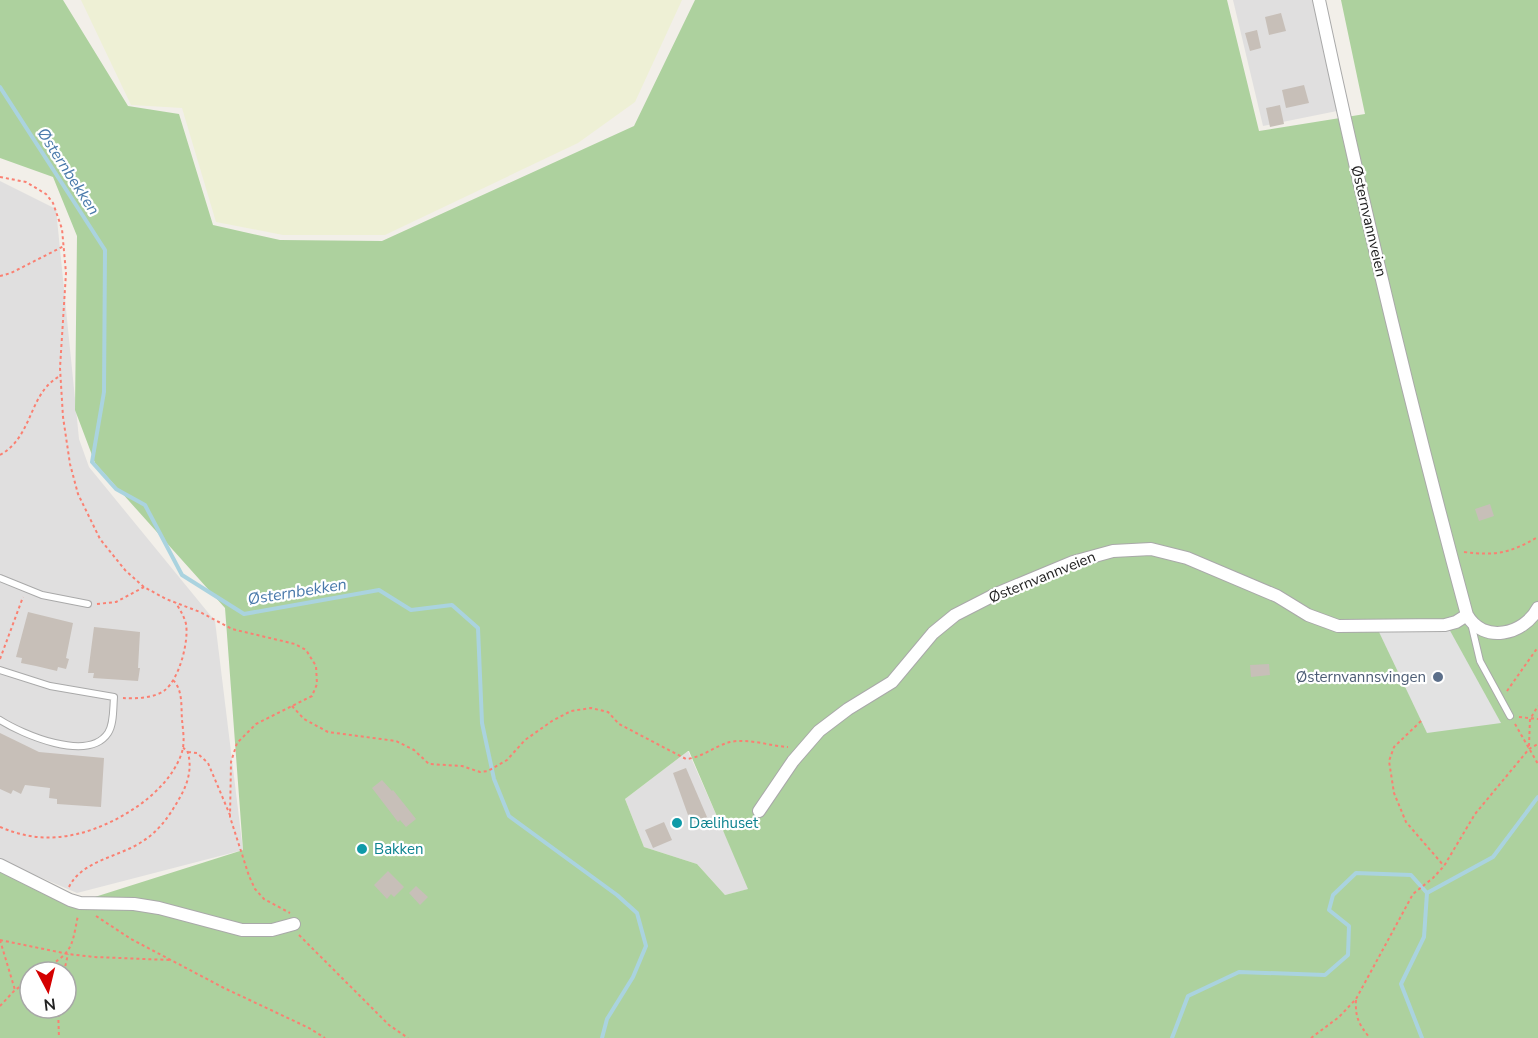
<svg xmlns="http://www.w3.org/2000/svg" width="1538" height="1038" font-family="'Nunito Sans',sans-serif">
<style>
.residential{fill:#e0dfdf}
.farmland{fill:#eef0d5}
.forest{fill:#add19e;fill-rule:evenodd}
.parking{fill:#e2e2e2}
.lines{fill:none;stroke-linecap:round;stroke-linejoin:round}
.stream{stroke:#aad3df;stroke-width:4}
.building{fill:#c7bfb8}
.lane-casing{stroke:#a9a9a9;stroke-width:8}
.street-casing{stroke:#a9a9a9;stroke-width:14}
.path{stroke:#fa8072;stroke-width:2;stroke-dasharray:3 3;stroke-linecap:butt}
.lane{stroke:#fff;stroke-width:6}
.street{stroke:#fff;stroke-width:12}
.service-dot{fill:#5c6f8a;stroke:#fff;stroke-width:2}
.culture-dot{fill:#0f9aa8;stroke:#fff;stroke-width:2}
.labels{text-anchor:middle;stroke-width:4.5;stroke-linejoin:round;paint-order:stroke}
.street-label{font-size:15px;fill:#222;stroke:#fff}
.service-label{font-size:15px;fill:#4e5e75;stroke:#fff;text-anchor:end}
.culture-label{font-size:15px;fill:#0d838f;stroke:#fff;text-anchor:start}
.water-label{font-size:16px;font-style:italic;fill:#4a7aab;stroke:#fff}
</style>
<rect width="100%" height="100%" fill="#f2efe9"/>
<!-- residential -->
<path class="residential" d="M 1233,0 L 1313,0 L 1337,111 L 1263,126 Z
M 0,181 L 56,209 L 79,439 L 89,467 L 215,621 L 243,850 L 77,893 L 0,860 Z
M 688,751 L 749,889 L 725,895 L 697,864 L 644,847 L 625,799 Z"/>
<!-- farmland -->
<path class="farmland" d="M 81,0 L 682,0 L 635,102 L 578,143 L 385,235 L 283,235 L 216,222 L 182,108 L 131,105 Z"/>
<!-- forest -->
<path class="forest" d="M 0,0 L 63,0 L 128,106 L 179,114 L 213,225 L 280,240 L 382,241 L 634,126 L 695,0 L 1227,0 L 1259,131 L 1365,114 L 1341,0 L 1538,0 L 1538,1038 L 0,1038 L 0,871 L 79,902 L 243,850 L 225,608 L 95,463 L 75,410 L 77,236 L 53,177 L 0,158 ZM 688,751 L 689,751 L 748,889 L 725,895 L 697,864 L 644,847 L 625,799 ZM 30,972 L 66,972 L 66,1008 L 30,1008 Z"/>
<!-- parking -->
<path class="parking" d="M 1401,626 L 1448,627 L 1501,723 L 1427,733 L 1379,632 Z"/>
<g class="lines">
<!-- stream -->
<path class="stream" d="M 0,87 L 105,250 L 104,392 L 92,462 L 116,489 L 145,505 L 182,575 L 244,614 L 379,590 L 411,610 L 452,605 L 478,628 L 482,723 L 494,779 L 509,816 L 617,895 L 637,913 L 646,946 L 633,977 L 607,1019 L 602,1038
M 1427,893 L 1493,857 L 1538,797
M 1172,1038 L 1188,996 L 1239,972 L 1325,975 L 1348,955 L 1349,926 L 1329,910 L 1333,895 L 1356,873 L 1411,875 L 1427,893 L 1424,937 L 1401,984 L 1422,1038"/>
</g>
<!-- building -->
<path class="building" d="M 1281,13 L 1286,31 L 1269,35 L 1265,17 Z
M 1257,30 L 1261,48 L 1250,51 L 1245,33 Z
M 1304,85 L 1309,103 L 1286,108 L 1282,90 Z
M 1280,105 L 1284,124 L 1270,127 L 1266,108 Z
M 1490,504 L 1494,516 L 1479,521 L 1475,509 Z
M 28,612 L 73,623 L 66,658 L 69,659 L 66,669 L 58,667 L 57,671 L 36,666 L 21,663 L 22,658 L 16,657 Z
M 94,627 L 140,632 L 138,668 L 140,668 L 138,681 L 93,678 L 94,673 L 88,673 Z
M 1269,664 L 1270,675 L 1251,677 L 1250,665 Z
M 0,733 L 39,752 L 104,758 L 101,807 L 57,804 L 57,799 L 49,798 L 50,788 L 25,785 L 21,794 L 13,790 L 11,794 L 0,789 Z
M 686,768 L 707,817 L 696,822 L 693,821 L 690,814 L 688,815 L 673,773 Z
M 382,780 L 392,791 L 393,790 L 416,819 L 406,827 L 400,820 L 398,822 L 372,788 Z
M 664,822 L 672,840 L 653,848 L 645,830 Z
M 388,871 L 404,887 L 394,897 L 391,894 L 387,899 L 374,885 Z
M 416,886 L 428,897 L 420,905 L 409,893 Z"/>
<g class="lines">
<defs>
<path id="lane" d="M 0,578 L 42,595 L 88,604
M 1471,623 L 1480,661 L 1510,716
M 0,670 L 50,686 L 114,697 C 113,708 114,724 108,733 C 88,763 22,734 0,720"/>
<path id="street" d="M 1319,0 C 1363,206 1412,412 1467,615 C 1483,644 1524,635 1538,608
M 759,811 L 793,761 L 819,731 L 848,709 L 892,682 L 933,633 L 955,615 L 996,594 L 1073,562 L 1113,551 L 1151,549 L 1187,558 L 1277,596 L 1308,615 L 1338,626 L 1445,625 L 1456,622 L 1467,615
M 0,865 L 70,900 L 80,903 L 134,904 L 159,908 L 242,930 L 272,930 L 294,924"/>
</defs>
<!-- lane casing -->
<use href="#lane" class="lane-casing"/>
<!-- street casing -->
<use href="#street" class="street-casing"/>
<!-- path -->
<path class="path" d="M 0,177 L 26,182 L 46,194 L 53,203 L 62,229 L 66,273 L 60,368 L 63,417 L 70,464 L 78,494 L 100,539 L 125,570 L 144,587 L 166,599 L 200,612 L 232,629 L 295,644 L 306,650 L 316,666 L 317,684 L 312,696 L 256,724 L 237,743 L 231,762 L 230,817 L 249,876 L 255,889 L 264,899 L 290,913
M 0,276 L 11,273 L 64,246
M 0,455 C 34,436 28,393 60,376
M 1464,552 C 1496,556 1510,553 1538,537
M 97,604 L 116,602 L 144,587
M 0,659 L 23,597
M 1507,691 L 1538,647
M 123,698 C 136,699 155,698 165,690 C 179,679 189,642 186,624 C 184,616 180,610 176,603
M 292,706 L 304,719 L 328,732 L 396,741 L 414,750 L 429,764 L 462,766 L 480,772 L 488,771 L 507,760 L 525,740 L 552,721 L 571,711 L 591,708 L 608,712 L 619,724 L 686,759 C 701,758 715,746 730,742 C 748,738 770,746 788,747
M 1519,717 L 1538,719
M 1421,721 L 1394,747 L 1389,761 L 1394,793 L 1406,822 L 1444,866
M 1515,724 L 1538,764
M 1529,746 L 1530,719 L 1538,706
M 188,752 L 197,753 L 208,763 L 230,815
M 0,827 C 19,835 38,839 58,837 C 103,834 168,797 182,752 C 185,742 183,730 182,720 C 181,706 183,690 173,680
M 69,887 C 82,860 120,857 143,841 C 159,831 170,815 179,799 C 188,784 193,767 187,750 L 183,748
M 96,916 L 131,939 L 224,988 L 309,1028 L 325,1038
M 299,935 L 389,1025 L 408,1038
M 0,940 L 68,954 L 94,957 L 170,960
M 0,940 L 15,990
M 41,972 C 72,951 71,952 78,915
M 64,972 L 68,954
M 1356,1000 C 1355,1017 1359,1025 1370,1038
M 0,1006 L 15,990 L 30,980
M 58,1008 L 59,1038
M 1311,1038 L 1339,1017 L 1356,999 L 1413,894 L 1433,878 L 1444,866 L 1475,814 L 1529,749 L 1538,744"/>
<!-- lane -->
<use href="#lane" class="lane"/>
<!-- street -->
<use href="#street" class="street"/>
</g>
<!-- markers -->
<circle class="service-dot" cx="1438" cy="677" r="6"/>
<g class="culture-dot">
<circle cx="677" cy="823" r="6"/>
<circle cx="362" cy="849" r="6"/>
</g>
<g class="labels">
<!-- street labels -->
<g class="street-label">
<text transform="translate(1369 221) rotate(77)" y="5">Østernvannveien</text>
<text transform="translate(1042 577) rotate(-22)" y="5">Østernvannveien</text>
</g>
<!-- service labels -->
<g class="service-label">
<text x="1426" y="682">Østernvannsvingen</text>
</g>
<!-- culture labels -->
<g class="culture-label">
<text x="689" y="828">Dælihuset</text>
<text x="374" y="854">Bakken</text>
</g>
<!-- water labels -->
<g class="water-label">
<text transform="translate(69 171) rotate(57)" y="6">Østernbekken</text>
<text transform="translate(297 591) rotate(-9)" y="6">Østernbekken</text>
</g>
</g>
<!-- north arrow -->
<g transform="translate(48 990) rotate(173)"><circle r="28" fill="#ffffff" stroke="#a7a7a7" stroke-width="1.5"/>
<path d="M0-4.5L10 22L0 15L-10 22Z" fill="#d40000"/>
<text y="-9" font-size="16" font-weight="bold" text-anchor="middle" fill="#222222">N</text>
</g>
</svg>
